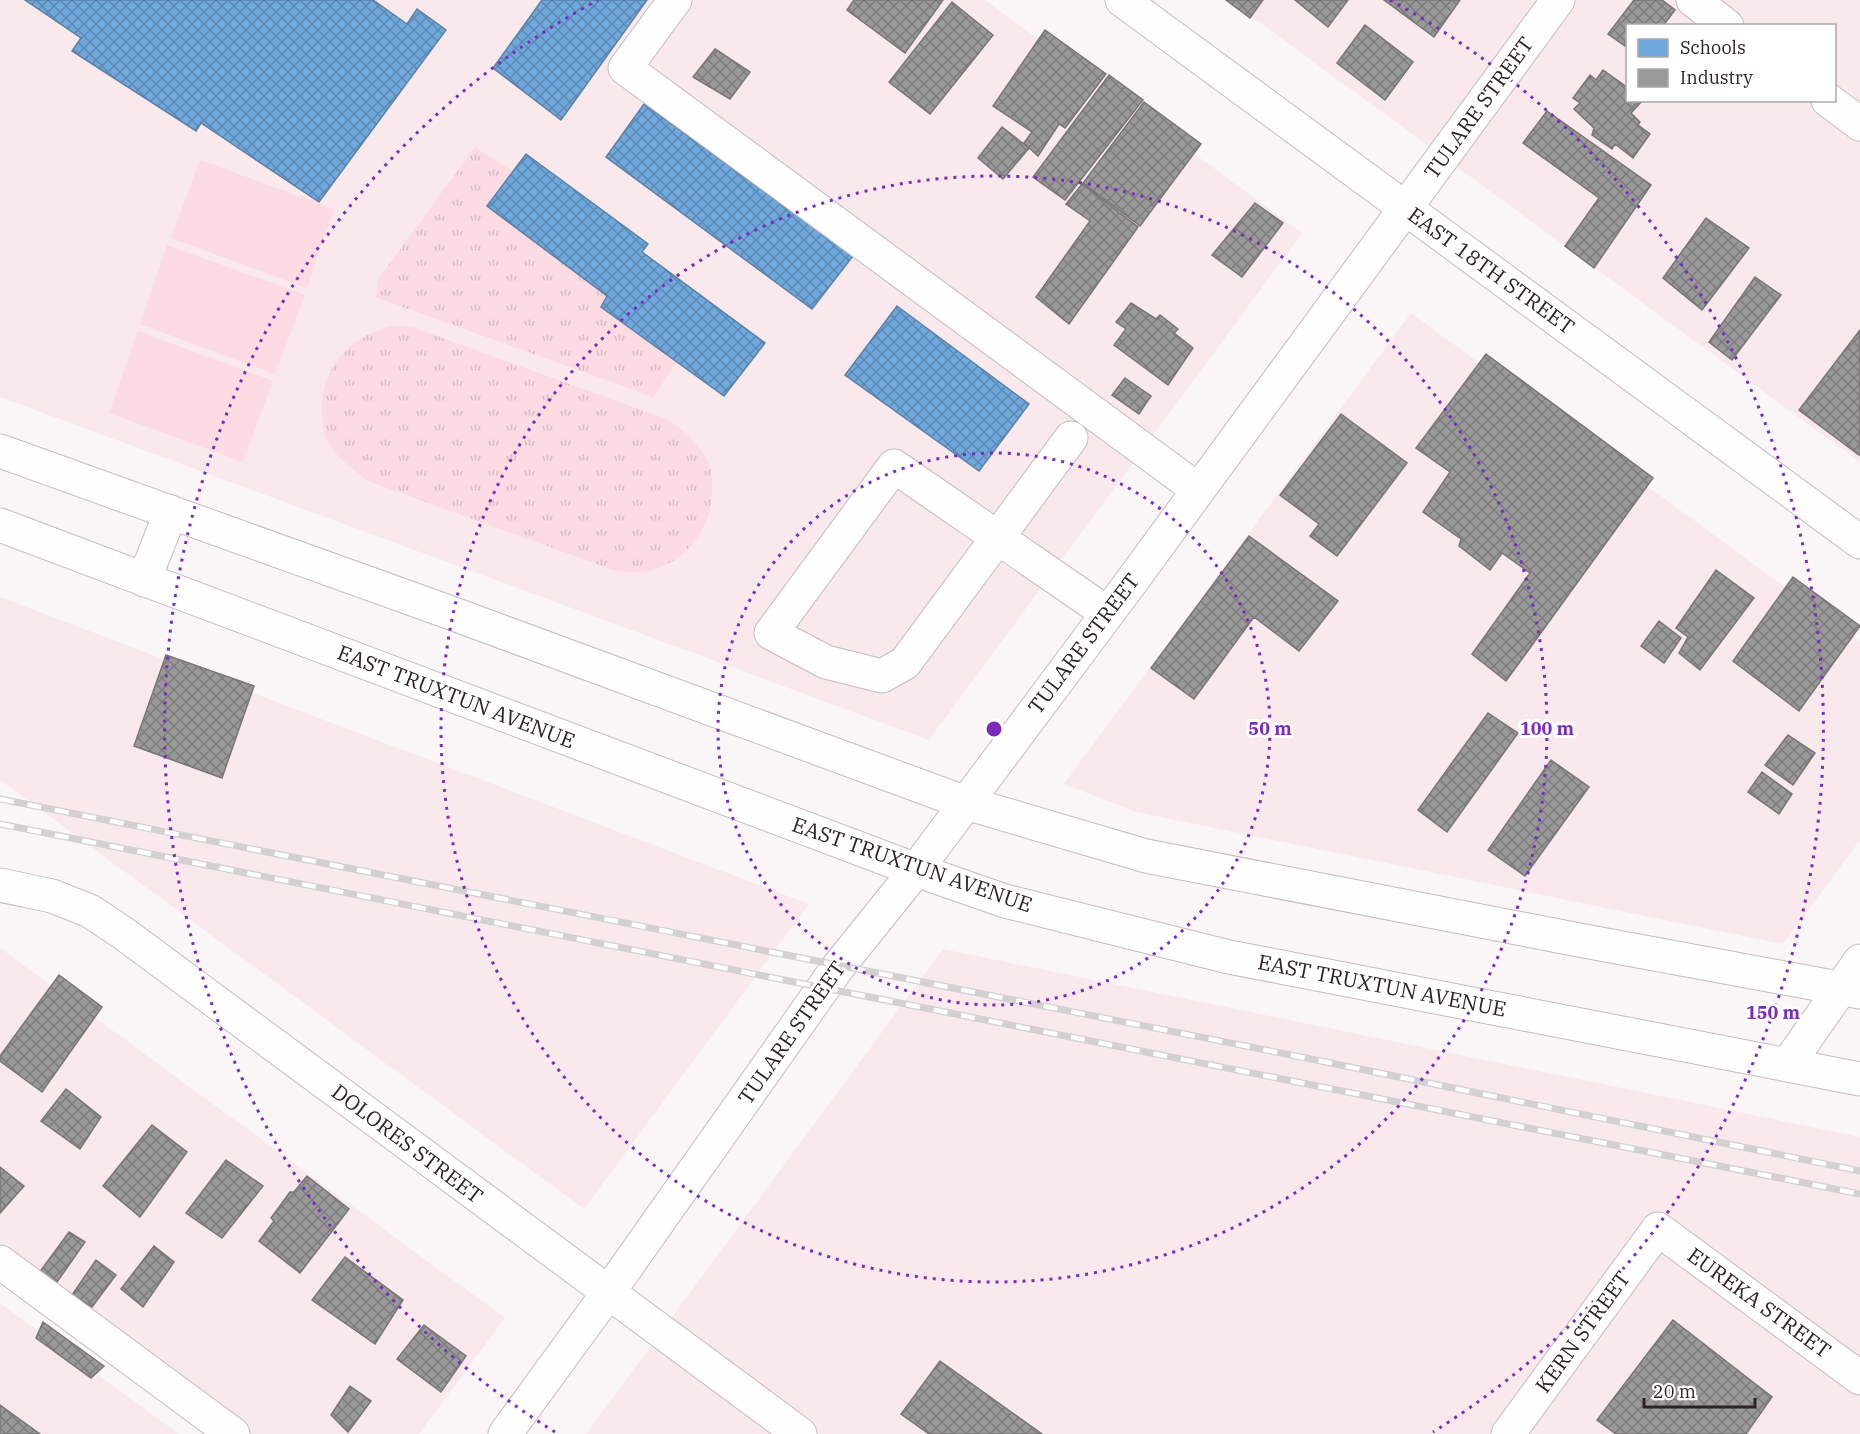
<svg xmlns="http://www.w3.org/2000/svg" width="1860" height="1434" font-family="'IBM Plex Serif',serif">
<style>
.built{fill:#f9e9ec;fill-rule:evenodd}
.grass{fill:url(#grass-tufts)}
.garden{fill:#fcdbe3}
.schools{fill:url(#schools-cross-hatch);stroke:#5c80a5;stroke-width:1.5}
.industry{fill:url(#industry-cross-hatch);stroke:#797576;stroke-width:1.5}
.lines{fill:none;stroke-linecap:round;stroke-linejoin:round}
.minor-casing{stroke:#c4bcbe;stroke-width:35}
.major-casing{stroke:#c4bcbe;stroke-width:35}
.minor{stroke:#fefefe;stroke-width:33}
.major{stroke:#fefefe;stroke-width:33}
.rail-casing{stroke:#d3d0d2;stroke-width:7}
.rail{stroke:#fff;stroke-width:4.5;stroke-dasharray:14;stroke-linecap:butt}
.ring{fill:none;stroke:#7b2cbf;stroke-width:3;stroke-dasharray:3 6}
.labels{text-anchor:middle;stroke-width:6;stroke-linejoin:round;paint-order:stroke}
.street-label{font-size:21px;fill:#2e2225;stroke:#fff}
.centre{fill:#7b2cbf;stroke:#fff;stroke-width:3}
.ring-label{font-size:18px;text-anchor:middle;font-weight:bold;fill:#7b2cbf;stroke:#fff;stroke-width:6;stroke-linejoin:round;paint-order:stroke}
</style>
<defs>
<pattern id="grass-tufts" width="24" height="20" patternUnits="userSpaceOnUse" patternTransform="scale(1.5)"><rect width="24" height="20" fill="#fcdbe3"/><path d="M3 7l-1-3M5 7V3M7 7l1-3M15 17l-1-3M17 17v-4M19 17l1-3" fill="none" stroke="#d8bcc3"/></pattern>
<pattern id="schools-cross-hatch" width="8" height="8" patternUnits="userSpaceOnUse" patternTransform="scale(1.5)"><rect width="8" height="8" fill="#6fa8dc"/><path d="M0 0l8 8M0 8l8-8" fill="none" stroke="#5c88b2"/></pattern>
<pattern id="industry-cross-hatch" width="8" height="8" patternUnits="userSpaceOnUse" patternTransform="scale(1.5)"><rect width="8" height="8" fill="#999"/><path d="M0 0l8 8M0 8l8-8" fill="none" stroke="#7d7c7d"/></pattern>
</defs>
<rect width="100%" height="100%" fill="#faf5f7"/>
<!-- built -->
<path class="built" d="M 0,0 L 985,0 L 1302,233 L 929,740 L 0,397 Z
M 1229,0 L 1860,0 L 1860,462 ZM 1628,26 L 1834,26 L 1834,100 L 1628,100 Z
M 1411,313 L 1860,642 L 1860,840 L 1783,944 L 1136,812 L 1064,784 Z
M 0,597 L 809,904 L 584,1209 L 0,780 Z
M 0,948 L 505,1318 L 419,1434 L 236,1434 L 0,1261 Z
M 943,949 L 1860,1137 L 1860,1434 L 586,1434 Z
M 0,1303 L 179,1434 L 0,1434 Z"/>
<!-- grass -->
<path class="grass" d="M 475,147 L 512,171 L 487,206 L 607,296 L 677,362 L 653,397 L 375,297 L 379,278 Z
M 390,326 L 412,327 L 669,420 C 685,431 705,450 711,469 C 712,475 712,482 712,488 C 713,526 688,561 650,571 C 638,574 625,572 613,570 L 368,481 C 354,470 339,459 328,443 C 323,435 323,422 322,412 C 321,367 348,339 390,326 Z"/>
<!-- garden -->
<path class="garden" d="M 200,160 L 334,209 L 307,288 L 171,238 Z
M 167,245 L 305,295 L 275,374 L 140,324 Z
M 138,331 L 273,381 L 243,462 L 109,413 Z"/>
<!-- schools -->
<path class="schools" d="M 25,0 L 373,0 L 407,24 L 417,9 L 446,30 L 319,202 L 201,123 L 196,131 L 72,51 L 81,38 Z
M 542,0 L 647,0 L 561,120 L 493,68 Z
M 644,104 L 853,256 L 812,309 L 606,157 Z
M 526,154 L 648,244 L 642,252 L 765,343 L 724,396 L 601,307 L 607,296 L 487,206 Z
M 897,306 L 1029,404 L 979,471 L 845,375 Z"/>
<!-- industry -->
<path class="industry" d="M 854,0 L 943,0 L 905,53 L 847,10 Z
M 1226,0 L 1263,0 L 1250,18 Z
M 1295,0 L 1348,0 L 1328,27 Z
M 1384,0 L 1460,0 L 1434,37 Z
M 1634,0 L 1662,0 L 1675,10 L 1663,26 L 1628,26 L 1628,48 L 1608,34 Z
M 952,2 L 993,35 L 930,114 L 889,82 Z
M 1365,25 L 1413,62 L 1385,100 L 1337,63 Z
M 1045,30 L 1106,74 L 1065,128 L 1059,124 L 1038,156 L 1024,143 L 1032,132 L 993,106 Z
M 715,49 L 750,72 L 730,99 L 693,77 Z
M 1603,70 L 1628,88 L 1628,100 L 1643,100 L 1631,113 L 1640,122 L 1638,125 L 1650,134 L 1633,158 L 1615,144 L 1612,149 L 1592,135 L 1594,128 L 1574,109 L 1580,103 L 1573,98 L 1590,75 L 1596,80 Z
M 1109,75 L 1143,100 L 1065,200 L 1033,177 Z
M 1144,102 L 1201,144 L 1140,226 L 1083,183 Z
M 1547,111 L 1651,185 L 1594,268 L 1565,246 L 1599,198 L 1523,143 Z
M 1002,127 L 1029,148 L 1003,179 L 978,158 Z
M 1082,184 L 1138,227 L 1069,324 L 1036,297 L 1090,221 L 1066,204 Z
M 1255,203 L 1283,223 L 1242,277 L 1212,255 Z
M 1706,218 L 1749,248 L 1702,310 L 1663,278 Z
M 1755,277 L 1781,295 L 1732,360 L 1709,342 Z
M 1131,303 L 1156,319 L 1160,315 L 1178,329 L 1174,333 L 1193,348 L 1168,385 L 1114,345 L 1126,329 L 1116,322 Z
M 1860,330 L 1860,454 L 1859,455 L 1799,410 Z
M 1486,354 L 1653,478 L 1506,681 L 1472,654 L 1530,573 L 1502,553 L 1490,570 L 1459,546 L 1461,539 L 1423,512 L 1450,472 L 1416,448 Z
M 1125,378 L 1151,396 L 1139,414 L 1112,395 Z
M 1341,414 L 1407,463 L 1337,556 L 1310,536 L 1319,524 L 1280,495 Z
M 1249,536 L 1338,601 L 1299,651 L 1254,617 L 1194,699 L 1151,668 Z
M 1716,570 L 1754,598 L 1700,670 L 1679,653 L 1688,637 L 1676,628 Z
M 1793,577 L 1860,626 L 1799,711 L 1733,661 Z
M 1659,621 L 1681,638 L 1664,663 L 1641,646 Z
M 166,655 L 254,686 L 222,778 L 134,746 Z
M 1488,713 L 1518,733 L 1447,832 L 1418,810 Z
M 1788,735 L 1815,753 L 1793,785 L 1765,765 Z
M 1551,760 L 1589,787 L 1525,876 L 1488,850 Z
M 1762,772 L 1792,794 L 1779,814 L 1748,792 Z
M 59,975 L 102,1007 L 42,1092 L 0,1061 L 0,1056 Z
M 66,1089 L 101,1117 L 80,1149 L 41,1121 Z
M 152,1125 L 187,1152 L 140,1217 L 103,1186 Z
M 226,1160 L 263,1186 L 222,1238 L 186,1213 Z
M 0,1167 L 24,1186 L 0,1213 Z
M 307,1176 L 349,1209 L 300,1273 L 259,1241 L 274,1221 L 271,1218 L 290,1192 L 294,1192 Z
M 69,1232 L 85,1242 L 55,1285 L 39,1273 Z
M 154,1246 L 174,1262 L 143,1307 L 121,1289 Z
M 345,1257 L 403,1300 L 375,1344 L 312,1300 Z
M 96,1260 L 116,1275 L 92,1307 L 72,1295 Z
M 1673,1320 L 1772,1397 L 1746,1434 L 1616,1434 L 1597,1420 Z
M 43,1322 L 104,1366 L 91,1378 L 36,1338 Z
M 424,1325 L 466,1356 L 441,1392 L 397,1359 Z
M 940,1361 L 1042,1434 L 929,1434 L 901,1414 Z
M 350,1386 L 371,1401 L 348,1432 L 331,1415 Z
M 0,1405 L 40,1434 L 0,1434 Z"/>
<g class="lines">
<defs>
<path id="minor" d="M 675,0 L 625,68 L 1197,489
M 1122,0 L 1860,542
M 1693,0 L 1727,26
M 1828,100 L 1860,124
M 1071,438 L 905,663 L 882,676 L 826,662 L 771,633 L 894,466 C 965,515 1036,564 1107,613
M 0,885 L 52,896 L 90,911 L 123,933 L 800,1434
M 1788,1064 L 1860,961
M 0,1262 L 233,1434
M 505,1434 L 608,1293 L 838,967 L 916,870 L 1123,593 L 1558,0
M 1508,1434 L 1658,1229 L 1860,1378"/>
<path id="major" d="M 0,451 L 443,610 L 966,803 L 1146,856 L 1579,940 L 1860,992
M 0,525 L 916,870 L 1005,901 L 1229,957 L 1860,1079
M 144,580 L 171,512"/>
</defs>
<!-- minor casing -->
<use href="#minor" class="minor-casing"/>
<!-- major casing -->
<use href="#major" class="major-casing"/>
<!-- minor -->
<use href="#minor" class="minor"/>
<!-- major -->
<use href="#major" class="major"/>
<defs>
<path id="rail" d="M 0,799 L 1306,1058 L 1860,1171
M 0,824 L 1860,1194"/>
</defs>
<!-- rail casing -->
<use href="#rail" class="rail-casing"/>
<!-- rail -->
<use href="#rail" class="rail"/>
</g>
<!-- distance rings -->
<g class="ring">
<circle cx="994" cy="729" r="276"/>
<circle cx="994" cy="729" r="553"/>
<path d="M555 1432A829 829 0 0 1 598 0M1390 0A829 829 0 0 1 1433 1432"/>
</g>
<g class="labels">
<!-- street labels -->
<g class="street-label">
<text transform="translate(1479 108) rotate(-54)" y="7">TULARE STREET</text>
<text transform="translate(1491 271) rotate(36)" y="7">EAST 18TH STREET</text>
<text transform="translate(1084 644) rotate(-53)" y="7">TULARE STREET</text>
<text transform="translate(456 697) rotate(21)" y="7">EAST TRUXTUN AVENUE</text>
<text transform="translate(912 865) rotate(19)" y="7">EAST TRUXTUN AVENUE</text>
<text transform="translate(1382 986) rotate(11)" y="7">EAST TRUXTUN AVENUE</text>
<text transform="translate(792 1033) rotate(-55)" y="7">TULARE STREET</text>
<text transform="translate(407 1144) rotate(37)" y="7">DOLORES STREET</text>
<text transform="translate(1759 1303) rotate(36)" y="7">EUREKA STREET</text>
<text transform="translate(1583 1332) rotate(-54)" y="7">KERN STREET</text>
</g>
</g>
<circle cx="994" cy="729" r="9" class="centre"/>
<g class="ring-label">
<text x="1270" y="735">50 m</text>
<text x="1547" y="735">100 m</text>
<text x="1773" y="1019">150 m</text>
</g>
<!-- legend -->
<rect x="1626" y="24" width="210" height="78" fill="#ffffff" stroke="#aba7a8" stroke-width="1.5"/>
<rect x="1638" y="39" width="30" height="18" fill="#6fa8dc" stroke="#aba7a8" stroke-width="1.5"/>
<text x="1680" y="54" font-size="18" fill="#2e2225">Schools</text>
<rect x="1638" y="69" width="30" height="18" fill="#999999" stroke="#aba7a8" stroke-width="1.5"/>
<text x="1680" y="84" font-size="18" fill="#2e2225">Industry</text>
<!-- scale -->
<path d="M1644 1398v9h111v-9" fill="none" stroke="#2e2225" stroke-width="3"/>
<text x="1653" y="1398" font-size="18" fill="#2e2225" stroke="#ffffff" stroke-width="4.5" paint-order="stroke">20 m</text>
</svg>
